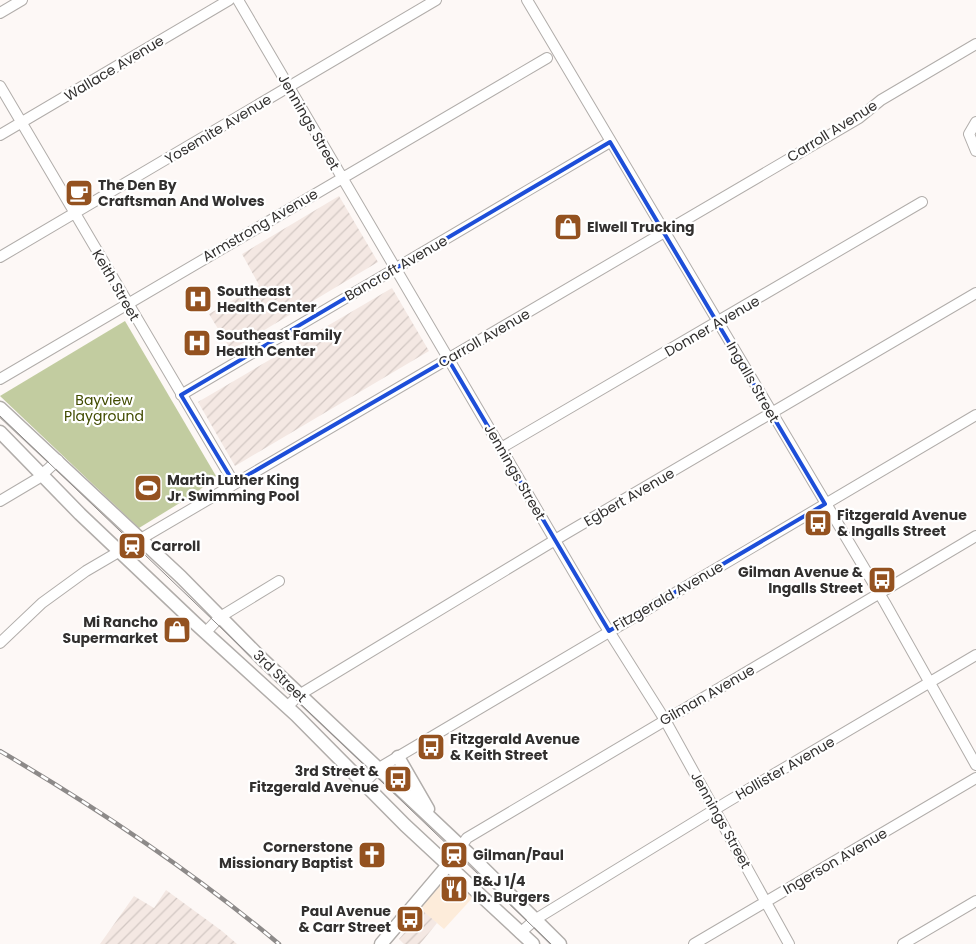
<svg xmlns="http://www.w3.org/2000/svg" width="976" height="944" font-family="Poppins,sans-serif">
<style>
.commercial{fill:#fdecda}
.industrial{fill:url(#industrial-furrows)}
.park{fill:#c2cca0}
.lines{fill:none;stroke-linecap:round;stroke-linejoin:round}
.minor-casing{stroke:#b1adaa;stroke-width:12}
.major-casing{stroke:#b1adaa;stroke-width:15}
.minor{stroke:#fff;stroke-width:10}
.major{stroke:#fff;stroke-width:12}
.tram{stroke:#8d8a89;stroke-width:1}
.rail-casing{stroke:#8d8a89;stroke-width:4.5}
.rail{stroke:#fff;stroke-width:2.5;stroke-dasharray:8;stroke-linecap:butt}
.marked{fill:none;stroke:#1d4ed8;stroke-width:4;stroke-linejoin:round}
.labels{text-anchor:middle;stroke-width:4.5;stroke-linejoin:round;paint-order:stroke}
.street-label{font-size:14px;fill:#32302f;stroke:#fff}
.poi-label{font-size:14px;font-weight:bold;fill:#32302f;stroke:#fff;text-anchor:start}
.park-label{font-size:14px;fill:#414b00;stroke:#fff}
</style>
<defs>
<pattern id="industrial-furrows" width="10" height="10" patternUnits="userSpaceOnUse" patternTransform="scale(1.25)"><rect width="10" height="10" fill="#f4e8e3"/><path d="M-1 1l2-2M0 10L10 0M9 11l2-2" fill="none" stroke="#d2c7c3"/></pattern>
</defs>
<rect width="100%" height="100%" fill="#fdf8f6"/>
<!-- commercial -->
<path class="commercial" d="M 449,874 L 475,895 L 444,929 L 419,908 Z"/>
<!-- industrial -->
<path class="industrial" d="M 339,196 L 378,262 L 231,350 L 209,314 L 259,285 L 242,254 Z
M 392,288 L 429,351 L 235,466 L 198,402 Z
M 166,890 L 222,931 L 237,944 L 100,944 L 134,896 L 154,908 Z
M 423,911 L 437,923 L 420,944 L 404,944 L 399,939 Z"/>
<!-- park -->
<path class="park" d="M 125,321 L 216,476 L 196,493 L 139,528 L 0,396 Z"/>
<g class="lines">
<defs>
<path id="minor" d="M 238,0 L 600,617 L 665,720 L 789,944
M 527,0 L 885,603 L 976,765
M 0,13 L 22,0
M 0,86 L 234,483
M 976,122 L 969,134 L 976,151
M 0,135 L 229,0
M 0,257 L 436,0
M 0,379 L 547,58
M 181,395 L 610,142
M 501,448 L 922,202
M 0,501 L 37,479 L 58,460
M 206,632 L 220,617 L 279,581
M 0,643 L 42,603 L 86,571 L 859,118 L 881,100 L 976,44
M 287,707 L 299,695 L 565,534 L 976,293
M 364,783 L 379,768 L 976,415
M 448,865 L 467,838 L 976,536
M 520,933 L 536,919 L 727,802 L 976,655
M 694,944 L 976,778
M 903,944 L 976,901"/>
<path id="major" d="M 0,408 L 181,577 L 261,658 L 468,853 L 560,944
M 0,432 L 80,514 L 196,624 L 296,715 L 405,825 L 533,944
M 398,757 L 428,809
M 381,944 L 448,865"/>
</defs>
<!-- minor casing -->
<use href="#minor" class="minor-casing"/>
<!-- major casing -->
<use href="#major" class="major-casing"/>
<!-- minor -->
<use href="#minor" class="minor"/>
<!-- major -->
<use href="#major" class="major"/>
<!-- tram -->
<path class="tram" d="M 0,416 L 551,944"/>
<defs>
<path id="rail" d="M 0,751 C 97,808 192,871 279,944"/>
</defs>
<!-- rail casing -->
<use href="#rail" class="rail-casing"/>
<!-- rail -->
<use href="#rail" class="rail"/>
</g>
<!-- marked area -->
<path class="marked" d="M 610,142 L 825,504 L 609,631 L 448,359 L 234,483 L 181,395 Z"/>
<!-- icons -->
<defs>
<symbol id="cafe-square" viewBox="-11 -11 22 22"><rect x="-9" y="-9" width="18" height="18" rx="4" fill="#945220" stroke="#fff"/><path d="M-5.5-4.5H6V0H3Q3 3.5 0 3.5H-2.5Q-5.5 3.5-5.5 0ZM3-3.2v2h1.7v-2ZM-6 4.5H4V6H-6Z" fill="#fff"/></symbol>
<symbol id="shop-square" viewBox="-11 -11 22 22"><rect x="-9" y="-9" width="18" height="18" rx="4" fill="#945220" stroke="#fff"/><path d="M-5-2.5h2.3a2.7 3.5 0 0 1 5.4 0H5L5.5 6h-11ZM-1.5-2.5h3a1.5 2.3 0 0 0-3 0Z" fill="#fff"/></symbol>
<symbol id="hospital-square" viewBox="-11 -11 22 22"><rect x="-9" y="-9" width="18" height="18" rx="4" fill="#945220" stroke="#fff"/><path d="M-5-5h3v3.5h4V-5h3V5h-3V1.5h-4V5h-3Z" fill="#fff"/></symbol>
<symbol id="stadium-square" viewBox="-11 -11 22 22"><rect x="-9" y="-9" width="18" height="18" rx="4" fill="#945220" stroke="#fff"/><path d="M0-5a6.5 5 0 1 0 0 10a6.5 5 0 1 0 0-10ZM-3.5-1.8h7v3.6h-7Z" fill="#fff"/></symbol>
<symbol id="bus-square" viewBox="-11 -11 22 22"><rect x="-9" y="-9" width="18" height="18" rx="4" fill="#945220" stroke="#fff"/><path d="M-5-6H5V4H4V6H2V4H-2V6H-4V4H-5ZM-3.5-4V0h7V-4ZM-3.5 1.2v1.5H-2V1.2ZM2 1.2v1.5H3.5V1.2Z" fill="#fff"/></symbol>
<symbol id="station-square" viewBox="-11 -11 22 22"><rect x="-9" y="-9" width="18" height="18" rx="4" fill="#945220" stroke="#fff"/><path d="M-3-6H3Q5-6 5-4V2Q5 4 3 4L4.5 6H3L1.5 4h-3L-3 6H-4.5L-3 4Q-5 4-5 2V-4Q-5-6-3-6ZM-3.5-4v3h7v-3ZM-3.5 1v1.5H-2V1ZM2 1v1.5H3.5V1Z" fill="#fff"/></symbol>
<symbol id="church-square" viewBox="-11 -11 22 22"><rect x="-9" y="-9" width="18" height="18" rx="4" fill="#945220" stroke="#fff"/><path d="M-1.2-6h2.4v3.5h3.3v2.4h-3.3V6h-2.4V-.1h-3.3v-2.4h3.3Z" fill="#fff"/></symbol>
<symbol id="restaurant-square" viewBox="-11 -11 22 22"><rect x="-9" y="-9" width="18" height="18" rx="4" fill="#945220" stroke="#fff"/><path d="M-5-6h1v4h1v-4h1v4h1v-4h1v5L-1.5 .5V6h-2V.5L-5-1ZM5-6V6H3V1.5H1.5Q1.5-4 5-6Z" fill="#fff"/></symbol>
</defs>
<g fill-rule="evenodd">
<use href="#cafe-square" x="63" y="177" width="32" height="32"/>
<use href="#shop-square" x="552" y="211" width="32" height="32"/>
<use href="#hospital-square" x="182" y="283" width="32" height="32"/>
<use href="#hospital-square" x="181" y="327" width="32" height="32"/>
<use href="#stadium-square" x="132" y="472" width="32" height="32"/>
<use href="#bus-square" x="802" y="507" width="32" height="32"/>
<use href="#station-square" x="116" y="530" width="32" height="32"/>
<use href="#bus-square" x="866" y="564" width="32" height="32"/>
<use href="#shop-square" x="161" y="614" width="32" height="32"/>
<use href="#bus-square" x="415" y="731" width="32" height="32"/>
<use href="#bus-square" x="382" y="763" width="32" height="32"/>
<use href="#church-square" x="356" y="839" width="32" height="32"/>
<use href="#station-square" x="438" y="839" width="32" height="32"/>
<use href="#restaurant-square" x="438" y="873" width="32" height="32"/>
<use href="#bus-square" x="394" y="903" width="32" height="32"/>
</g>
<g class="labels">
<!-- street labels -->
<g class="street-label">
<text transform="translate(114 68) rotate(-31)" y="5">Wallace Avenue</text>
<text transform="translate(309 122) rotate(60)" y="5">Jennings Street</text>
<text transform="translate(218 129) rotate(-31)" y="5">Yosemite Avenue</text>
<text transform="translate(832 131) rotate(-32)" y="5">Carroll Avenue</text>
<text transform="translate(260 225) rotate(-30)" y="5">Armstrong Avenue</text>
<text transform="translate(396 268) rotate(-30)" y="5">Bancroft Avenue</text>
<text transform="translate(116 285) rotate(60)" y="5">Keith Street</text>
<text transform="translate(712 326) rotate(-30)" y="5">Donner Avenue</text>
<text transform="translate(484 338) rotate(-30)" y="5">Carroll Avenue</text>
<text transform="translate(753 382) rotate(60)" y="5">Ingalls Street</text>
<text transform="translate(515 472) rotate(60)" y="5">Jennings Street</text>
<text transform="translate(629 497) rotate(-30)" y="5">Egbert Avenue</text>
<text transform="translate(668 596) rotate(-30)" y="5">Fitzgerald Avenue</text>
<text transform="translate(280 676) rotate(44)" y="5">3rd Street</text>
<text transform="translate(707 695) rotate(-30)" y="5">Gilman Avenue</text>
<text transform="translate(785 768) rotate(-30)" y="5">Hollister Avenue</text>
<text transform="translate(721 820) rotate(61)" y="5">Jennings Street</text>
<text transform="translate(835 861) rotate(-30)" y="5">Ingerson Avenue</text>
</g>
<!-- poi labels -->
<g class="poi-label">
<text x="98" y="190">The Den By<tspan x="98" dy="16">Craftsman And Wolves</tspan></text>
<text x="587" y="232">Elwell Trucking</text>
<text x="217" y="296">Southeast<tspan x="217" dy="16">Health Center</tspan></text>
<text x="216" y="340">Southeast Family<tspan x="216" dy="16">Health Center</tspan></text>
<text x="167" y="485">Martin Luther King<tspan x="167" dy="16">Jr. Swimming Pool</tspan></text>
<text x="837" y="520">Fitzgerald Avenue<tspan x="837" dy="16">&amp; Ingalls Street</tspan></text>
<text x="151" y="551">Carroll</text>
<text x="863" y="577" text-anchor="end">Gilman Avenue &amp;<tspan x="863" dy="16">Ingalls Street</tspan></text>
<text x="158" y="627" text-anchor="end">Mi Rancho<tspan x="158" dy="16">Supermarket</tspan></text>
<text x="450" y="744">Fitzgerald Avenue<tspan x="450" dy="16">&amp; Keith Street</tspan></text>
<text x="379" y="776" text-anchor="end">3rd Street &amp;<tspan x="379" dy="16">Fitzgerald Avenue</tspan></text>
<text x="353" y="852" text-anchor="end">Cornerstone<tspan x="353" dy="16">Missionary Baptist</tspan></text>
<text x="473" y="860">Gilman/Paul</text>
<text x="473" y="886">B&amp;J 1/4<tspan x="473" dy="16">lb. Burgers</tspan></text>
<text x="391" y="916" text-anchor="end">Paul Avenue<tspan x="391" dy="16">&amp; Carr Street</tspan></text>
</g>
<!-- park labels -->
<g class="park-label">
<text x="104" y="405">Bayview<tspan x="104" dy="16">Playground</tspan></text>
</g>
</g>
</svg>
